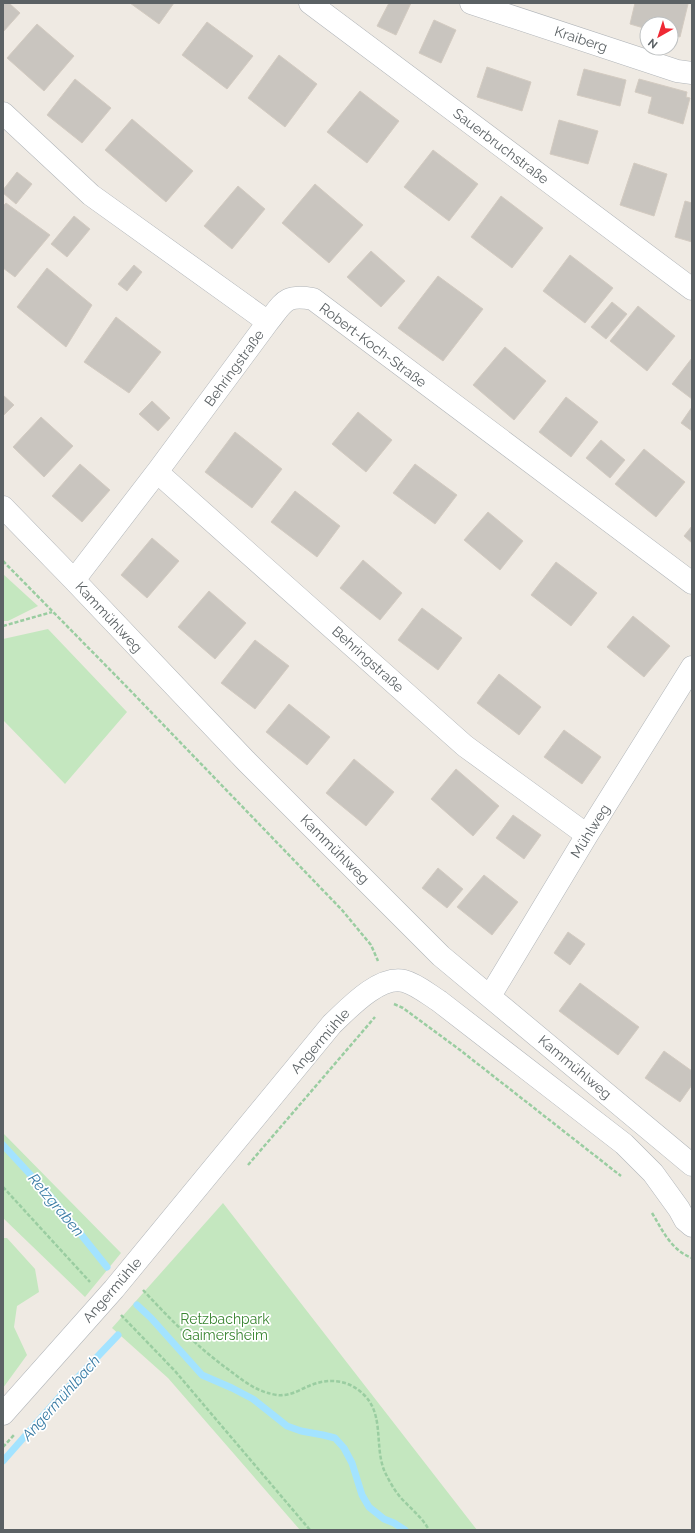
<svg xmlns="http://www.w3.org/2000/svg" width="695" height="1533" font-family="Raleway,sans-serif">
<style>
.green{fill:#c4e7bf}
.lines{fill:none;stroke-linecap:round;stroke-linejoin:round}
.stream{stroke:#a3e3ff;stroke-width:7}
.building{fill:#c9c5bf;stroke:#d3cbc1}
.minor-casing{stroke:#b1b5b9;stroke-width:23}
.path{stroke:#9acda1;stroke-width:2.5;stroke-dasharray:4 2;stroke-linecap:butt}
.minor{stroke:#fff;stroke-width:22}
.labels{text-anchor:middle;stroke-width:3.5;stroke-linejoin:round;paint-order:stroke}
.street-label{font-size:14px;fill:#5b6164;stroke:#fff}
.park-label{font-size:14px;fill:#398531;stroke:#fff}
.water-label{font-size:15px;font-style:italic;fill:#377aa3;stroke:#fff}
</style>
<rect width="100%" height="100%" fill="#efeae3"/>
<!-- green -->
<path class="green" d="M 3,574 L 38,606 L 8,621 L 3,621 Z
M 48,629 L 127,712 L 65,784 L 3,720 L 3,639 Z
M 3,1133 L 121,1253 L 85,1297 L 3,1218 Z
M 223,1203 L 477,1530 L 300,1530 L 168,1378 L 112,1328 Z
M 3,1238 L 7,1238 L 35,1269 L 39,1292 L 17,1306 L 14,1327 L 27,1355 L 3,1388 Z"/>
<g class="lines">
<!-- stream -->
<path class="stream" d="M 3,1145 L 51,1197 L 107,1267
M 137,1305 L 151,1318 L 202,1375 L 232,1388 L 253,1399 L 287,1426 L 301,1431 L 323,1435 L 335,1438 L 344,1448 L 352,1463 L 362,1495 L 369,1507 L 384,1519 L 394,1523 L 405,1530
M 3,1461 L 63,1393 L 118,1335"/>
</g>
<!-- building -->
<path class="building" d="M 3,3 L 9,3 L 20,13 L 3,32 Z
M 130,3 L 174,3 L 159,24 Z
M 389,3 L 411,3 L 396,35 L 377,26 Z
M 635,3 L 683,3 L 688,4 L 680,37 L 671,35 L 671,24 L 647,24 L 647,29 L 630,24 Z
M 434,20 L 456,30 L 441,63 L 419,53 Z
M 207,22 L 253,56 L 227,89 L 182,55 Z
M 37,24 L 74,56 L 44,91 L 7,58 Z
M 279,55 L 317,84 L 285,127 L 248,98 Z
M 487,67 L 531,82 L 522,111 L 477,97 Z
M 584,69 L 626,80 L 620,106 L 577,95 Z
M 75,79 L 111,108 L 82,143 L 47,115 Z
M 639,79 L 687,92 L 686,97 L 690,98 L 683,124 L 648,113 L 652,97 L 635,92 Z
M 360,91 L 399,121 L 367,163 L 327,132 Z
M 132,119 L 193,171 L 166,202 L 105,150 Z
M 559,120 L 598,131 L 588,164 L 550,154 Z
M 433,150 L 478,184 L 449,221 L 404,187 Z
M 634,163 L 667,174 L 654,216 L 620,205 Z
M 17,172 L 32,184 L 16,204 L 3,193 L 3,190 Z
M 315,184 L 363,225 L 329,263 L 282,223 Z
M 238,186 L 265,209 L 232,249 L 204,226 Z
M 501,196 L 543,228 L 512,268 L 471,237 Z
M 685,201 L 692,203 L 692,242 L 675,237 Z
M 6,203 L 50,235 L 15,277 L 3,268 L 3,206 Z
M 74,216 L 90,229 L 67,257 L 51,244 Z
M 371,251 L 405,281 L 381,307 L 347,277 Z
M 570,255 L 613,288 L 585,323 L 543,291 Z
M 134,265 L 142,272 L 127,291 L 118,284 Z
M 47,268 L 92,305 L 66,347 L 17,307 Z
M 438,276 L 483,309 L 443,361 L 398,328 Z
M 612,302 L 627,314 L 606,339 L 591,327 Z
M 638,306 L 675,336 L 647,371 L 610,341 Z
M 116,317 L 161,352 L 129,393 L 84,362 Z
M 505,347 L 546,381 L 514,420 L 473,385 Z
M 692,358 L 692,399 L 672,384 Z
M 3,395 L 14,405 L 3,416 Z
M 566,397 L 598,422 L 571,457 L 539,432 Z
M 152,401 L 170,418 L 158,431 L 139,414 Z
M 692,407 L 692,431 L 681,423 Z
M 358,412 L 392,440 L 366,472 L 332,444 Z
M 41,417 L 73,446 L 44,477 L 13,447 Z
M 235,432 L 282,469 L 252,508 L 205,472 Z
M 601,440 L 625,460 L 610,478 L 586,458 Z
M 644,449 L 685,482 L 656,517 L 615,484 Z
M 80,464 L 110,490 L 82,522 L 52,496 Z
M 415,464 L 457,495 L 435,524 L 393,493 Z
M 295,491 L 340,526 L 317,557 L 271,522 Z
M 488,512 L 523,541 L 500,570 L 464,540 Z
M 692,526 L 692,543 L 684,536 Z
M 152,538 L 179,561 L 147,598 L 121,575 Z
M 363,560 L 402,593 L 380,620 L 340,588 Z
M 556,562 L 597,593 L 571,626 L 531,595 Z
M 209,591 L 246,623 L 215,659 L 178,627 Z
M 422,608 L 462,638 L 438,670 L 398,640 Z
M 633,616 L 670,646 L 644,677 L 607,647 Z
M 255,640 L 289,666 L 255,709 L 221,683 Z
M 499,674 L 541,707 L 519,735 L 477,703 Z
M 289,704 L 330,737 L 307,765 L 266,732 Z
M 564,730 L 601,757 L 582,784 L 544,757 Z
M 354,759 L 394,792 L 366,826 L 326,793 Z
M 456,769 L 499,806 L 473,836 L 431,799 Z
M 513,815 L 541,835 L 524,859 L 496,838 Z
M 438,868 L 463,889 L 447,908 L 422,888 Z
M 484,875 L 518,902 L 492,935 L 457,907 Z
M 568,932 L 585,944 L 570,965 L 554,953 Z
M 580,983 L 639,1027 L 618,1055 L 559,1011 Z
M 664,1051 L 692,1071 L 692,1085 L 680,1102 L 645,1078 Z"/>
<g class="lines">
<defs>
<path id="minor" d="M 310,3 L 692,289
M 471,3 L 677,71 L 692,73
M 3,113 L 91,195 L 268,322 C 284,302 285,294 313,299 L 692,583
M 157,472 L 268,322
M 3,507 L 74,580 L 246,761 L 441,956 L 692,1165
M 74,580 L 157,472 L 465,746 L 587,835
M 490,996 L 587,835 L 692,667
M 3,1414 L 114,1289 L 332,1024 C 348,1009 379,975 404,981 C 416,984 428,994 439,1001 L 624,1144 L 653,1173 L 679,1209 L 685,1220 L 692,1226"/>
</defs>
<!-- minor casing -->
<use href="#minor" class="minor-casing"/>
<!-- path -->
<path class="path" d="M 3,561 L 124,684 L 342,910 L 371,945 L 378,961
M 3,626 L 52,612
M 394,1004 L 403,1008 L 460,1050 L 621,1176
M 248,1165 L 375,1017
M 3,1187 L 90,1282
M 652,1213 C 663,1231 671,1250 692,1258
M 143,1290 C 170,1319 197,1347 229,1370 C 241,1379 253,1389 268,1393 C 272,1394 279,1396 283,1395 C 292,1395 301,1389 309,1386 C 327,1378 347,1379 362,1393 C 385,1413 374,1444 384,1470 C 388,1479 394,1490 401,1498 C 411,1509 422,1517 429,1530
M 121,1315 L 175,1371 L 310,1530
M 3,1447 L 14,1435"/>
<!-- minor -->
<use href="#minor" class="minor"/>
</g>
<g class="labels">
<!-- street labels -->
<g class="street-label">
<text transform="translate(581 39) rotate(18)" y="5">Kraiberg</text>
<text transform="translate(501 146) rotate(37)" y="5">Sauerbruchstraße</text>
<text transform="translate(373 345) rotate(37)" y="5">Robert-Koch-Straße</text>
<text transform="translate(234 368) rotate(-54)" y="5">Behringstraße</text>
<text transform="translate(109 617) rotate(47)" y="5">Kammühlweg</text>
<text transform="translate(368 659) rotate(42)" y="5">Behringstraße</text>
<text transform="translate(590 831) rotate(-58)" y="5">Mühlweg</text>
<text transform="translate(335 849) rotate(45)" y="5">Kammühlweg</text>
<text transform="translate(320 1041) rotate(-49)" y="5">Angermühle</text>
<text transform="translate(575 1067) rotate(40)" y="5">Kammühlweg</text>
<text transform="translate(112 1290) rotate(-49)" y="5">Angermühle</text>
</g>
<!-- park labels -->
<g class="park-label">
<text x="225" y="1324">Retzbachpark<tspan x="225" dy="16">Gaimersheim</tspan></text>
</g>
<!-- water labels -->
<g class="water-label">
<text transform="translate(56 1205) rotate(50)" y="5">Retzgraben</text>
<text transform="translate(61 1398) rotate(-48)" y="5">Angermühlbach</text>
</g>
</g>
<!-- border -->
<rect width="695" height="1533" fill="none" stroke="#5b6164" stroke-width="8"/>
<!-- north arrow -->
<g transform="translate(659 36) rotate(219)"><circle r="19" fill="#ffffff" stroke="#bdc0c1"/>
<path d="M0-3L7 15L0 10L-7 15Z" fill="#ef2934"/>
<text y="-6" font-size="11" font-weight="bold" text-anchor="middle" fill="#5b6164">N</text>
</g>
</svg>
